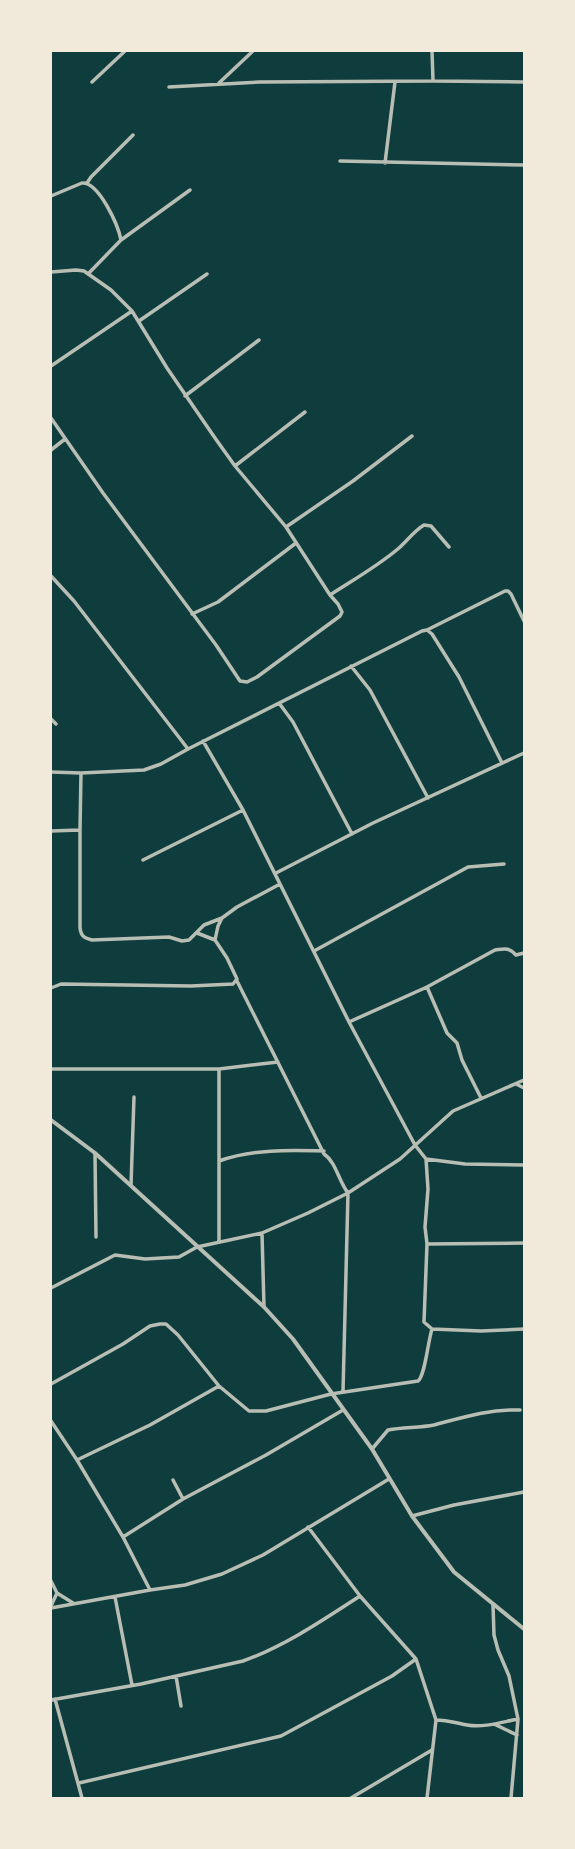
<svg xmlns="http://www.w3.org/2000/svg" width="575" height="1849" font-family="'DM Sans',sans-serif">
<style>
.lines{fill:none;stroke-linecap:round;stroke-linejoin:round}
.minor{stroke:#b8beb3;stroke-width:3.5}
.tertiary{stroke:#b8beb3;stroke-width:4}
</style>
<rect width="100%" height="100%" fill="#0f3d3e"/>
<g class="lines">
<!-- minor -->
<path class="minor" d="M 432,51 L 433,81
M 92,82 L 125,51
M 219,83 L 253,51
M 169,87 L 260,82 L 433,81 L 524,82
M 340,161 L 524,165
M 385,163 L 395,82
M 87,183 L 91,177 L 133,135
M 51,196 L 82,183 C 99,182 118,225 121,240 L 88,274
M 121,240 L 190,190
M 51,272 L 76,270 L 84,271 L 111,290 L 132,311 L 167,368 L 215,438 L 235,466 L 286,527 L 330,595 L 338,604 L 342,612 L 340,616 L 257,677 L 247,682 L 240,681 L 216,645 L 103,493 L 51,418
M 139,321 L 207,274
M 51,366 L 132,311
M 185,396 L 259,340
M 51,450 L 65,439
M 235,466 L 305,412
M 286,527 L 353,481 L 412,436
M 51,576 L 74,601 L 188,749
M 330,595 C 353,580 378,566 399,548 C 408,540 414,531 424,525 L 431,526 L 449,547
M 192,614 L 218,602 L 296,543
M 427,630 L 505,591 L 508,591 L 511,594 L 524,621
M 351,666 L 370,690 L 428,798
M 279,703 L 293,722 L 352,834
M 51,719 L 56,724
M 203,741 L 243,810 L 349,1022 L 415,1145 L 426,1159 L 428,1189 L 425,1227 L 427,1244 L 424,1322 L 432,1329 L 481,1331 L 524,1329
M 51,772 L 81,773 L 144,770 L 161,764 L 188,749 L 422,631 L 427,630 L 432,634 L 459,677 L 502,763
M 81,773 L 80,830 L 80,928 C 81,936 84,938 92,940 L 169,937 L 182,941 L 189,940 L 204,925 L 222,918 L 237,907 L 280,884
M 51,831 L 80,830
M 143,860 L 243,810
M 276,873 L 373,823 L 524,753
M 215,940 L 218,926 L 222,918
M 314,951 L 468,867 L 504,864
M 237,981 L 324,1154 C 336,1162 339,1182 348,1193 L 343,1392
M 427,987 L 447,1033 L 457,1043 L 462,1060 L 481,1098
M 51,988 L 61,984 L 191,986 L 233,984 L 237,979 L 227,958 L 215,940 L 197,933
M 349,1022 L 427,987 L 495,950 C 504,949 509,947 516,955 L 524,953
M 51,1069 L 219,1069 L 278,1062
M 219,1069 L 219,1242
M 516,1084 L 524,1088
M 95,1153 L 96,1237
M 426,1159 L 465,1164 L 524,1165
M 219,1161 C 253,1149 288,1150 324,1151
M 131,1185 L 134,1097
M 262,1233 L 264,1307
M 427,1244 L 524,1243
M 51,1288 L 115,1255 L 145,1259 L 179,1257 L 197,1247 L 262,1233 L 308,1213 L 348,1193 L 400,1159 L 453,1111 L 524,1080
M 51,1384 L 123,1344 L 150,1326 L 160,1324 L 166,1324 L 178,1335 L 219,1386 L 249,1411 L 266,1411 L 331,1394 L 418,1381 C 425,1376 428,1341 432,1329
M 51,1421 L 77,1460 L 123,1537 L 150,1590
M 372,1449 L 388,1430 C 404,1427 419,1428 434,1425 C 464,1417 489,1409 520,1410
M 77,1460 L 150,1425 L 219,1386
M 173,1480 L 183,1499
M 412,1516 L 454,1505 L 524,1492
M 308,1527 L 360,1596 L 416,1659 L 436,1720 L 427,1798
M 123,1537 L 183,1499 L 266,1455 L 343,1410
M 51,1581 L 57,1593 L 73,1603
M 115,1597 L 132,1685
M 493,1605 L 494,1635 L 498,1650 L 509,1676 L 518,1719 L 511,1798
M 51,1606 L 57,1593
M 51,1608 L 150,1590 L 185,1585 L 222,1574 L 263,1555 L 389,1479
M 176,1676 L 181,1706
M 55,1699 L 82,1798
M 51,1700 L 141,1684 L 243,1661 C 285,1646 323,1620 360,1596
M 436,1720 C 447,1720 456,1723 467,1725 C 484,1728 502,1722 518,1719
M 494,1724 L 517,1735
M 79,1783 L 281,1736 L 392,1676 L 416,1659
M 351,1798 L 432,1750"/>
<!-- tertiary -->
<path class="tertiary" d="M 51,1120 L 95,1153 L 264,1307 L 293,1339 L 372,1449 L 412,1516 L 454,1572 L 524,1629"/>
</g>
<!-- border -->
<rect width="575" height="1849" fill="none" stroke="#f1e9da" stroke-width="104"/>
</svg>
